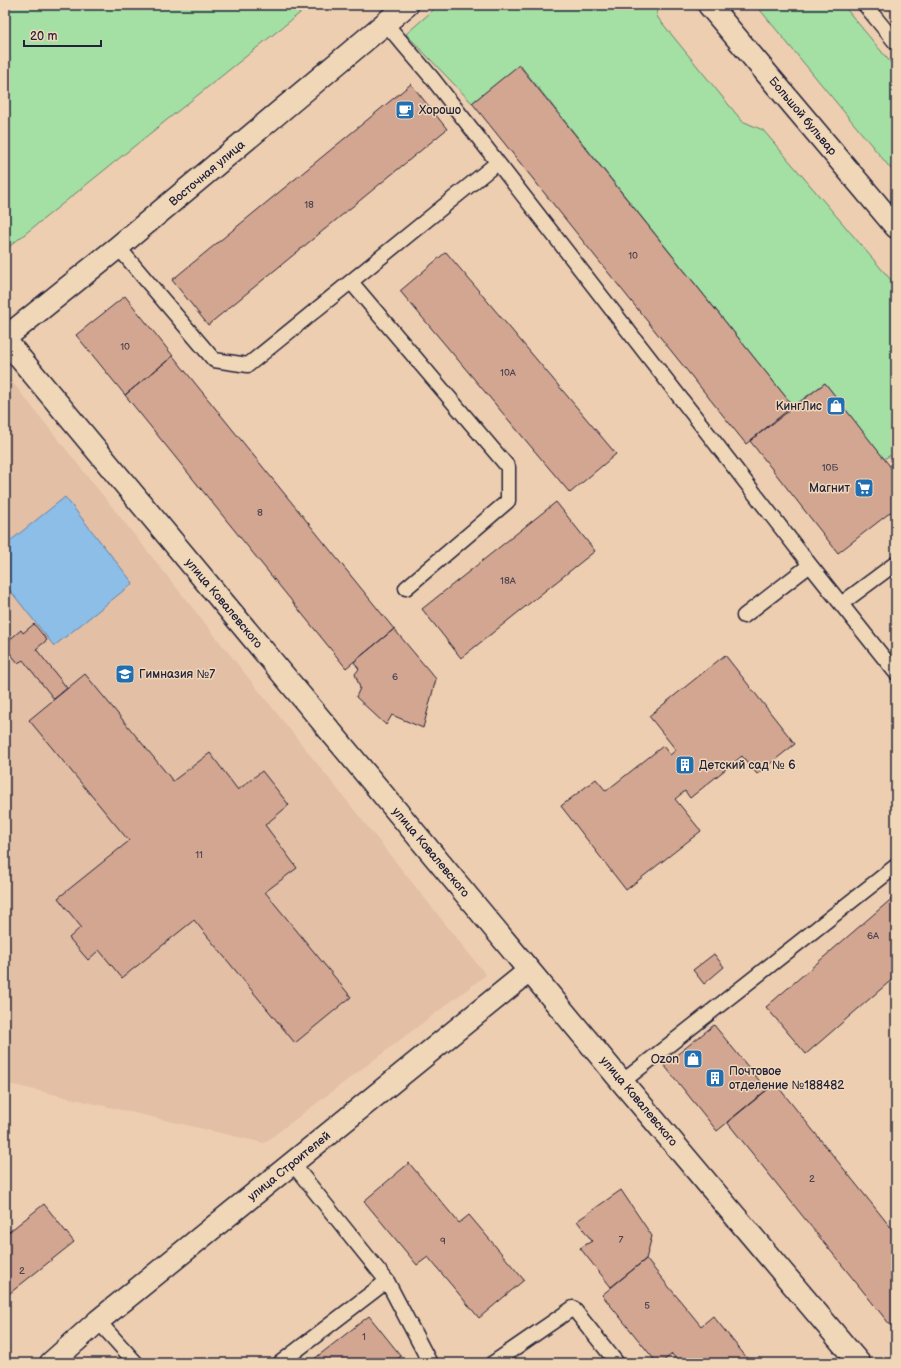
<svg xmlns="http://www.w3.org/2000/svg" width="901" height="1368" font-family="'Balsamiq Sans',sans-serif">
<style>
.built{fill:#e2bfa5}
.green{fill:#a4dfa4;stroke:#638070}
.water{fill:#8cbee8;stroke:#6280a3}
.building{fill:#d3a691;stroke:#22223b}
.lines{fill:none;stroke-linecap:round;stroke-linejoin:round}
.service-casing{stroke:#22223b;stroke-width:17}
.minor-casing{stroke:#22223b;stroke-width:25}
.service{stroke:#f0d7b8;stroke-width:14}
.minor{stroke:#f0d7b8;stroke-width:22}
.labels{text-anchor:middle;stroke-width:3;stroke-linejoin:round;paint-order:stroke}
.number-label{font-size:10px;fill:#4e4350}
.poi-label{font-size:12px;fill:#22223b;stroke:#f0d7b8;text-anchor:start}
.street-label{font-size:12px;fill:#22223b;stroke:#f0d7b8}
</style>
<rect width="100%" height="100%" fill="#eeceb0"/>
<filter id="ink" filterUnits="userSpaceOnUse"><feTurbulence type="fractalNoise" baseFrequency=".025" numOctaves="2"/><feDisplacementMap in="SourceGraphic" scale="8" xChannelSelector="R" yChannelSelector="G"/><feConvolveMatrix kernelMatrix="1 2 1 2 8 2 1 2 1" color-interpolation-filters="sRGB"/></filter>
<g filter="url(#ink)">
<!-- built -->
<path class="built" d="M 5,373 L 486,975 L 264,1143 L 5,1083 Z"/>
<!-- green -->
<path class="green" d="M 5,5 L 310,5 L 5,250 Z
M 439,5 L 655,5 L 658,18 L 742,121 L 763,130 L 896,286 L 896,452 L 884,459 L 825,383 L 793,406 L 520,65 L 472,103 L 406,34 Z
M 756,5 L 843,5 L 896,69 L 896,175 Z"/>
<!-- water -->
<path class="water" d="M 65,497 L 133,583 L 54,646 L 5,584 L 5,545 Z"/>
<!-- building -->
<path class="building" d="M 519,65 L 793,406 L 746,444 L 472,103 Z
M 411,84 L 447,129 L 208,325 L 172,280 Z
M 446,252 L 616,454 L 570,493 L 400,291 Z
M 125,296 L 173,356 L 125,395 L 76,335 Z
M 173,356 L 394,629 L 346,668 L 125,395 Z
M 825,383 L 896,474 L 896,508 L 838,553 L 750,441 Z
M 556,502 L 595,551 L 461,658 L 422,609 Z
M 34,624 L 47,640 L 36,649 L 67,688 L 54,699 L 23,660 L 18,663 L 5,647 L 10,643 L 8,641 L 21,630 L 23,633 Z
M 394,629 L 436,679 L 423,728 L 392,715 L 386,725 L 356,697 L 360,688 L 355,674 L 359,669 L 354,662 Z
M 725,655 L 795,744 L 757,774 L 742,756 L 690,798 L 685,791 L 675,799 L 701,831 L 626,890 L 561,806 L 596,779 L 606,791 L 663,746 L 670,755 L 676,750 L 649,716 Z
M 85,674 L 173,781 L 210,753 L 238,790 L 262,771 L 289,805 L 265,825 L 297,868 L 265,892 L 351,997 L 295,1043 L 194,920 L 122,978 L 99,950 L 88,960 L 69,938 L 81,927 L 58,898 L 129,841 L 29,720 Z
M 896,895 L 896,976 L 806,1054 L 766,1007 Z
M 714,954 L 724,967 L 704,984 L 693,970 Z
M 714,1025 L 767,1090 L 717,1131 L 664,1065 Z
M 775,1083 L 896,1234 L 896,1322 L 891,1326 L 727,1122 Z
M 409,1163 L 459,1223 L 469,1215 L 524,1280 L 479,1318 L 428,1257 L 417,1265 L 364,1201 Z
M 621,1190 L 652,1236 L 646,1259 L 611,1287 L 580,1248 L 592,1241 L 577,1221 Z
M 44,1204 L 74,1242 L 5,1297 L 5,1235 Z
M 646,1259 L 701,1326 L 713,1316 L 751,1363 L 679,1363 L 672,1354 L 661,1363 L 657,1363 L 602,1295 Z
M 369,1316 L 401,1356 L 392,1363 L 309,1363 Z"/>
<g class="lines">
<defs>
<path id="service" d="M 865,5 L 896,43
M 386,24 L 432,78 L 810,565 L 896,673
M 118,247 L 214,360 L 248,365 L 497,163
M 351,282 L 508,467 L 508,501 L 406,588
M 841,604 L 896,563
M 744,616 L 810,565
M 622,1082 L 896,866
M 292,1163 L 387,1281 L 430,1363
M 98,1321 L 136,1363
M 280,1363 L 387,1281
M 493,1363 L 573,1308 L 617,1363"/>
<path id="minor" d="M 709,5 L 896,227
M 5,338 L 118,247 L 407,5
M 5,340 L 622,1082 L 859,1363
M 51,1363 L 98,1321 L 529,971"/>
</defs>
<!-- service casing -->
<use href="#service" class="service-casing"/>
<!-- minor casing -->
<use href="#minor" class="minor-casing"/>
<!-- service -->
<use href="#service" class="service"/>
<!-- minor -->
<use href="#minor" class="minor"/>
</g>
</g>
<!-- icons -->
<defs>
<symbol id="cafe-square" viewBox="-11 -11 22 22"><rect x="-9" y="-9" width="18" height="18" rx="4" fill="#1f6fb2" stroke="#f0d7b8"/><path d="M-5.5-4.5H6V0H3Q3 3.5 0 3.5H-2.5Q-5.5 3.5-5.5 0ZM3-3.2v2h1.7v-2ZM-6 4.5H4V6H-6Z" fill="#fff"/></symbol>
<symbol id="shop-square" viewBox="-11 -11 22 22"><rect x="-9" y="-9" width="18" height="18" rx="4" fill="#1f6fb2" stroke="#f0d7b8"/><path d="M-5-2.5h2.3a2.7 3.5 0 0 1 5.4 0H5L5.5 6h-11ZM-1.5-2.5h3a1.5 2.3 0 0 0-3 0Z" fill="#fff"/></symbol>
<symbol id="supermarket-square" viewBox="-11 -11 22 22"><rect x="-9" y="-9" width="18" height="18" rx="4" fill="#1f6fb2" stroke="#f0d7b8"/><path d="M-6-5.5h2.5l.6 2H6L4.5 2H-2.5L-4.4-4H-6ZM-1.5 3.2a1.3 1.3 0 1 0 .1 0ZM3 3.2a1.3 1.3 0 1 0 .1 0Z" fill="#fff"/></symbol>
<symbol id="school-square" viewBox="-11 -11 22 22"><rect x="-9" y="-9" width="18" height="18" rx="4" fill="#1f6fb2" stroke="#f0d7b8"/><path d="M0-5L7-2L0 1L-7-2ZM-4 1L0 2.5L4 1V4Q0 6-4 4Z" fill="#fff"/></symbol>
<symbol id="building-square" viewBox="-11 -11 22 22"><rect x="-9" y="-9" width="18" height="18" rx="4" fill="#1f6fb2" stroke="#f0d7b8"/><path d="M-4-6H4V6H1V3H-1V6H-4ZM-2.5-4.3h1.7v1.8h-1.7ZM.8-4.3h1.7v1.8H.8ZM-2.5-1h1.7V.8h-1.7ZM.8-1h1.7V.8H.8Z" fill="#fff"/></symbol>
</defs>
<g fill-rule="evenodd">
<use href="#cafe-square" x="394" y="99" width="22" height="22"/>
<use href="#shop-square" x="825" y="395" width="22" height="22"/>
<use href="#supermarket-square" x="853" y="477" width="22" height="22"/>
<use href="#school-square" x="114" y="663" width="22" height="22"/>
<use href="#building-square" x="674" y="754" width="22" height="22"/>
<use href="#shop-square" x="682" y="1048" width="22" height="22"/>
<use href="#building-square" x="704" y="1067" width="22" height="22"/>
</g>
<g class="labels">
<!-- number labels -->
<g class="number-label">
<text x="309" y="208">18</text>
<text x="633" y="259">10</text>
<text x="125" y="350">10</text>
<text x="508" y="376">10А</text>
<text x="830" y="471">10Б</text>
<text x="260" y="516">8</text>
<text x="508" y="584">18А</text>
<text x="395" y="680">6</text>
<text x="199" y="858">11</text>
<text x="873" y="939">6А</text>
<text x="812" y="1182">2</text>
<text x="621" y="1243">7</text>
<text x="443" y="1244">9</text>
<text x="22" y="1274">2</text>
<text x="647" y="1309">5</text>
<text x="364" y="1340">1</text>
</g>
<!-- poi labels -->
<g class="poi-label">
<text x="419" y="114">Хорошо</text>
<text x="822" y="410" text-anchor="end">КингЛис</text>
<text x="850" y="492" text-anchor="end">Магнит</text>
<text x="139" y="678">Гимназия №7</text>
<text x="699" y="769">Детский сад № 6</text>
<text x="679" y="1063" text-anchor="end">Ozon</text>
<text x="729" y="1075">Почтовое<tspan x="729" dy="14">отделение №188482</tspan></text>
</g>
<!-- street labels -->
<g class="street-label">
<text transform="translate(803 116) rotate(50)" y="4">Большой бульвар</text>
<text transform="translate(207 173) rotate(-40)" y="4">Восточная улица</text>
<text transform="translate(224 603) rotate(50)" y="4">улица Ковалевского</text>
<text transform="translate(431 852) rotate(50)" y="4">улица Ковалевского</text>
<text transform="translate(639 1101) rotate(50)" y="4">улица Ковалевского</text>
<text transform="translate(289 1166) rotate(-39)" y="4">улица Строителей</text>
</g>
</g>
<!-- margin -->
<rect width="901" height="1368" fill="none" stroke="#f0d7b8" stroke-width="20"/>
<rect x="10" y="10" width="881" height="1348" fill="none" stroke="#22223b" stroke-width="1.5" filter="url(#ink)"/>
<!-- scale -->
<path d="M24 40v6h77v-6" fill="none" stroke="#22223b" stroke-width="2"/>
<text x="30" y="40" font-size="12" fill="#22223b" stroke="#f0d7b8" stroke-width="3" paint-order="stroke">20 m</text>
</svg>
